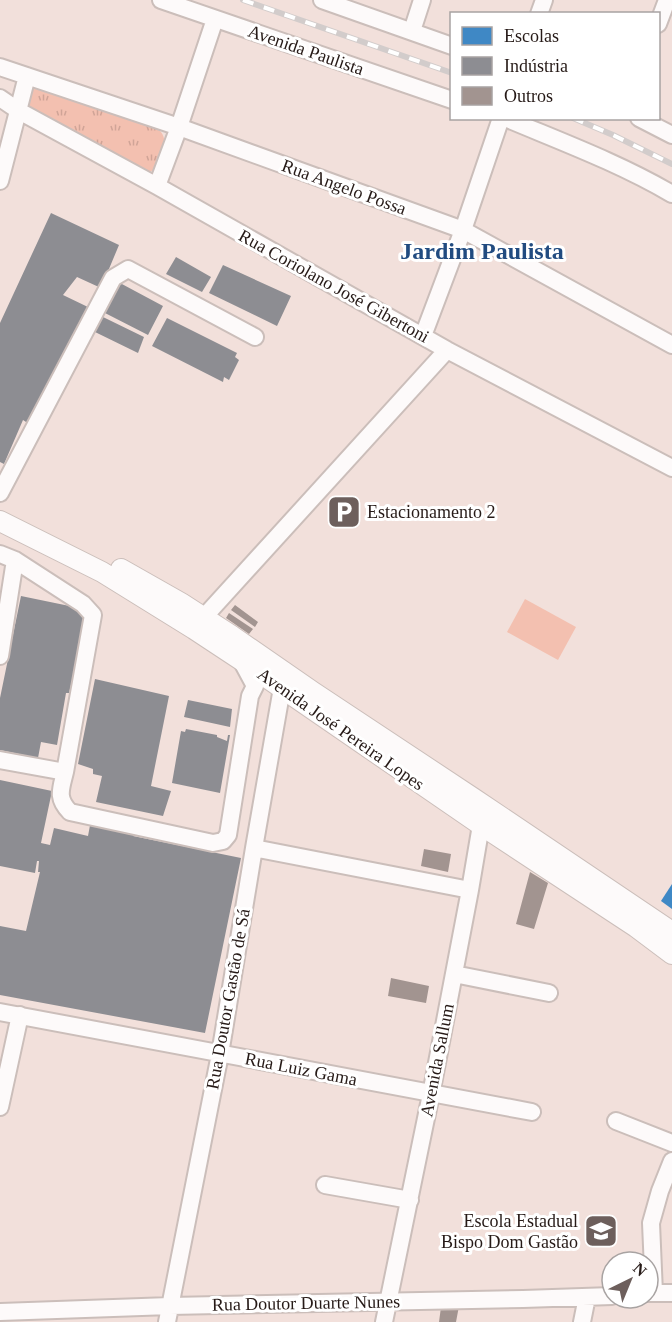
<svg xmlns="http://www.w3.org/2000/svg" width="672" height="1322" font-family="'Times New Roman',serif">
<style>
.grass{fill:url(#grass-tufts)}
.pitch{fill:#f3c0b0}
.schools{fill:#3f88c5}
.industry{fill:#8d8d92}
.building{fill:#a29490}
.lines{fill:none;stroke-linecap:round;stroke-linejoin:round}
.minor-casing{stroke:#cbbeba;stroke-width:20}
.major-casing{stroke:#cbbeba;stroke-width:22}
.minor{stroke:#fdfafa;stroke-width:16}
.major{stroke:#fdfafa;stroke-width:20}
.rail-casing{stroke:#d2cccb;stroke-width:6}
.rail{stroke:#fff;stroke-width:4;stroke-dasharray:11;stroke-linecap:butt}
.labels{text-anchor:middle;stroke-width:6;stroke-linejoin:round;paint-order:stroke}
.street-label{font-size:18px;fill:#261a17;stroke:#fff}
.poi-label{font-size:18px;fill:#261a17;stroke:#fff;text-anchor:start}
.district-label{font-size:24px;font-weight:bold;fill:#214b80;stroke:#fff}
</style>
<defs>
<pattern id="grass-tufts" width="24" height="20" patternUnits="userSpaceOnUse" patternTransform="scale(1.5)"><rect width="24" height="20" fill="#f3c0b0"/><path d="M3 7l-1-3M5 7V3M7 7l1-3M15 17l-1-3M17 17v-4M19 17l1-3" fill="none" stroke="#d0a497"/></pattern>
</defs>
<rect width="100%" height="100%" fill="#f2e0db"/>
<!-- grass -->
<path class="grass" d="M 33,88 L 159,130 C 171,141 160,157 154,170 L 149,172 L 27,108 L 27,92 Z"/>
<!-- pitch -->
<path class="pitch" d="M 525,599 L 576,627 L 558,660 L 507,632 Z"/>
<!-- schools -->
<path class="schools" d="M 672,884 L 672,909 L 661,901 Z"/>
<!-- industry -->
<path class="industry" d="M 51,213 L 119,245 L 101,288 L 77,277 L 63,295 L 90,308 L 40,431 L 23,420 L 4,464 L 0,462 L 0,323 Z
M 176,257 L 211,277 L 202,292 L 166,274 Z
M 223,265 L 291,296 L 277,326 L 209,293 Z
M 120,283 L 163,306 L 148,335 L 105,313 L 113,298 L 107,295 Z
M 103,317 L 144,337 L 138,353 L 95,332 Z
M 167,318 L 237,353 L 235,357 L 239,360 L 229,380 L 224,377 L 223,382 L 152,346 Z
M 21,596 L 84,609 L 87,618 L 69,693 L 66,693 L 57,745 L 41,742 L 38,758 L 0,750 L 0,698 Z
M 95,679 L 169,696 L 151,786 L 171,791 L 163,816 L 96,802 L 102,776 L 93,774 L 93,769 L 78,764 Z
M 188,700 L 232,709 L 230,727 L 184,717 Z
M 186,729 L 217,735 L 217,737 L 227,741 L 228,735 L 230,735 L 220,793 L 172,783 L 181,731 L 185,732 Z
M 0,780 L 52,791 L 41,843 L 50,845 L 54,828 L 88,836 L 91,820 L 136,828 L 133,836 L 241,858 L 205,1033 L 0,995 L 0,926 L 26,931 L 40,872 L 38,872 L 39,861 L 37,861 L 35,873 L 0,866 Z"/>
<!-- building -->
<path class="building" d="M 235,605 L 258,622 L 255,627 L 231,610 Z
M 229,613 L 253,629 L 249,634 L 226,618 Z
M 424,849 L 451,854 L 448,872 L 421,866 Z
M 530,872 L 548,883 L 534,929 L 516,924 Z
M 391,978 L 429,986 L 426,1003 L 388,996 Z
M 459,1306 L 456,1322 L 439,1322 L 441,1307 Z"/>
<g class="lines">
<defs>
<path id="minor" d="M 161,0 L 452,100
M 322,0 L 452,46
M 539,14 L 544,0
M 658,24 L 667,0
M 412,31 L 422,0
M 0,67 L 179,127 L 463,230 L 672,345
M 0,98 L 19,111 L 157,186 L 447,350 L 672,468
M 505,118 C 562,142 619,163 672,194
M 639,118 L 672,135
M 0,181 L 27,76
M 157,186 L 179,127 L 215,19
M 423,336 L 463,230 L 501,118
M 0,493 L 113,278 L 128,269 L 255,337
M 0,554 L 15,560 L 83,604 L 93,615 L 65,772 C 61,789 56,798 70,812 L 213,843 L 223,841 L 228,835 L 250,696 L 255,686 L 241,660
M 195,627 L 447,350
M 0,656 L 15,560
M 0,760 L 65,772
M 254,848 L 470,890
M 454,974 L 549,993
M 0,1012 L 532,1112
M 0,1107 L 20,1015
M 616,1121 L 672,1143
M 325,1185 L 410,1200
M 648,1293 L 672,1293
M 654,1293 L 651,1223 L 660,1191 L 672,1161
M 0,1312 L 170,1306 L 523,1299 L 612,1296
M 167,1322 L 220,1054 L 254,848 L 282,688 L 290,679
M 384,1322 L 431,1094 L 470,890 L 481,825 L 478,814
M 582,1322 L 587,1297"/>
<path id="major" d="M 0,521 L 102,572 L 194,629 L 241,660 L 481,825 L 636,927 L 672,954
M 121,569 L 181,603 L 232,636 L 313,692 L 473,798 L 672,932"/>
</defs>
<!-- minor casing -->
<use href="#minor" class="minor-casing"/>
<!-- major casing -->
<use href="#major" class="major-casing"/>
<!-- minor -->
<use href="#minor" class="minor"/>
<!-- major -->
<use href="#major" class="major"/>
<defs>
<path id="rail" d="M 243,0 L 452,73
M 573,118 L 613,135 L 672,164"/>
</defs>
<!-- rail casing -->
<use href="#rail" class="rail-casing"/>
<!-- rail -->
<use href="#rail" class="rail"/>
</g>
<!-- icons -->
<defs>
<symbol id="parking-square" viewBox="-11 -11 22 22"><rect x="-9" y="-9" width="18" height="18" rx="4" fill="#6d5f5c" stroke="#fff"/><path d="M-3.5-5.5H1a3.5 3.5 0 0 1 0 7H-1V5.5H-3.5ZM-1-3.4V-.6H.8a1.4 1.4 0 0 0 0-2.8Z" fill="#fff"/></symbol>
<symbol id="school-square" viewBox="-11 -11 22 22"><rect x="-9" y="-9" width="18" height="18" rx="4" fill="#6d5f5c" stroke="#fff"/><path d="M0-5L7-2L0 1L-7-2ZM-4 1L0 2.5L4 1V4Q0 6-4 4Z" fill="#fff"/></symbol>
</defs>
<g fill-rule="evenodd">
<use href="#parking-square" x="325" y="493" width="38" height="38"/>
<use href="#school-square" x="582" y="1212" width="38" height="38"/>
</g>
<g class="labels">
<!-- street labels -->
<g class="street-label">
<text transform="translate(306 50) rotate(19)" y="6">Avenida Paulista</text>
<text transform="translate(344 187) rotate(20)" y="6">Rua Angelo Possa</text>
<text transform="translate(334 286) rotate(29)" y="6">Rua Coriolano José Gibertoni</text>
<text transform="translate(341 729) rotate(35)" y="6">Avenida José Pereira Lopes</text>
<text transform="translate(228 999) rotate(-80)" y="6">Rua Doutor Gastão de Sá</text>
<text transform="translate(437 1060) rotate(-79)" y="6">Avenida Sallum</text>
<text transform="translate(301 1069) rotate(11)" y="6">Rua Luiz Gama</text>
<text transform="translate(306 1303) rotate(-1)" y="6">Rua Doutor Duarte Nunes</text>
</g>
<!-- poi labels -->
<g class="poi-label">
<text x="367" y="518">Estacionamento 2</text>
<text x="578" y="1227" text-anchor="end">Escola Estadual<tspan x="578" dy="21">Bispo Dom Gastão</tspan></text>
</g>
<!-- district labels -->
<g class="district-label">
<text x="482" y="259">Jardim Paulista</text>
</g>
</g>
<!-- legend -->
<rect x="450" y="12" width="210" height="108" fill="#ffffff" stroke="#a8a3a2" stroke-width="1.5"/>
<rect x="462" y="27" width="30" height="18" fill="#3f88c5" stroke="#a8a3a2" stroke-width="1.5"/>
<text x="504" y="42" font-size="18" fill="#261a17">Escolas</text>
<rect x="462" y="57" width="30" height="18" fill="#8d8d92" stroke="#a8a3a2" stroke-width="1.5"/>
<text x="504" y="72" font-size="18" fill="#261a17">Indústria</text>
<rect x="462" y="87" width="30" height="18" fill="#a29490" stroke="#a8a3a2" stroke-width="1.5"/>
<text x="504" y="102" font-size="18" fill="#261a17">Outros</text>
<!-- north arrow -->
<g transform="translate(630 1280) rotate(43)"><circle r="28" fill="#ffffff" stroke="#a8a3a2" stroke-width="1.5"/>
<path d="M0-4.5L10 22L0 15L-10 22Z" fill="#6d5f5c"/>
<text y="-9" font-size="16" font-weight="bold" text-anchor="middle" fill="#261a17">N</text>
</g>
</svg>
